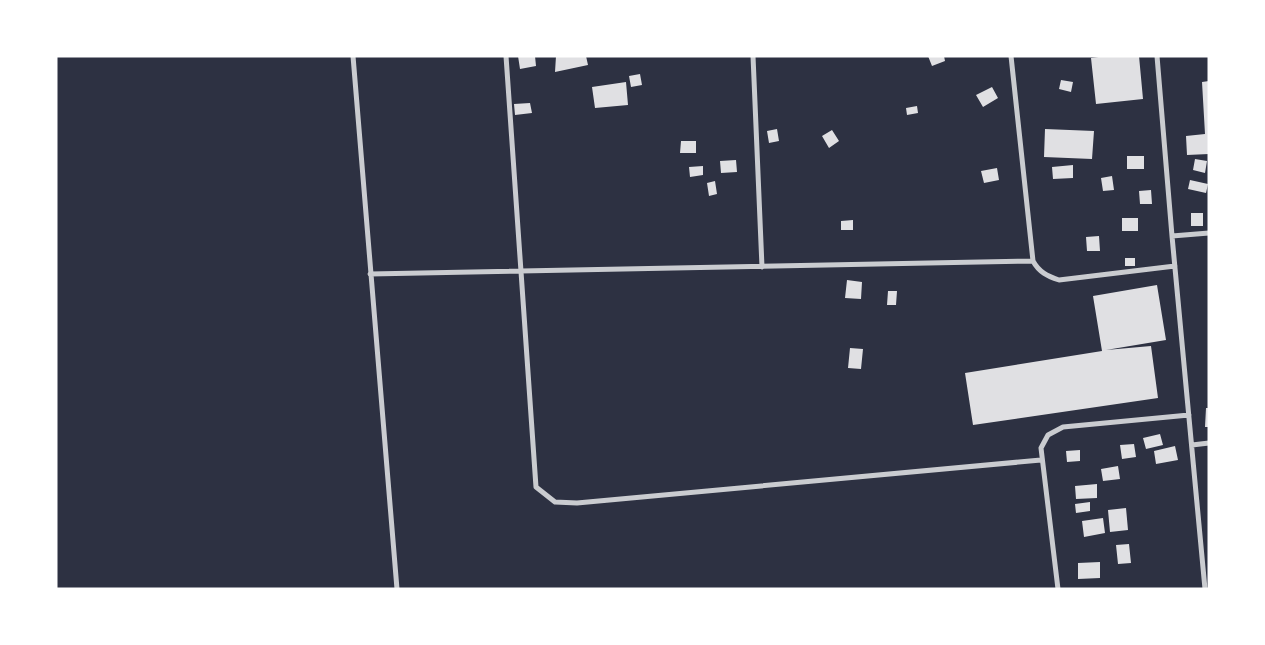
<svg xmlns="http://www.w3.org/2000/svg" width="1265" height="645" font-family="'Titillium Web',sans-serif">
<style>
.building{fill:#e0e0e3}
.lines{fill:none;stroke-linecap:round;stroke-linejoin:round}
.minor{stroke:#caccd0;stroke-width:5}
</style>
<rect width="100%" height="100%" fill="#2d3142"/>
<!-- building -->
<path class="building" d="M 518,56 L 535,56 L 536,66 L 520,69 Z
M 556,56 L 586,56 L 588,65 L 555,72 Z
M 928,56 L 944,56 L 945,61 L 932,66 Z
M 1106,56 L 1139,56 L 1143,99 L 1096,104 L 1091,58 Z
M 640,74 L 642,85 L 631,87 L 629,76 Z
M 1061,80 L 1073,82 L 1071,92 L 1059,89 Z
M 1209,81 L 1209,154 L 1187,155 L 1186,136 L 1205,134 L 1202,82 Z
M 626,82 L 628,105 L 595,108 L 592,87 Z
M 992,87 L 998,98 L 983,107 L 976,95 Z
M 530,103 L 532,113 L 515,115 L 514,104 Z
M 917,106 L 918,113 L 907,115 L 906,108 Z
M 777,129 L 779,141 L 769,143 L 767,131 Z
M 1045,129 L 1094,131 L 1092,159 L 1044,157 Z
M 832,130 L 839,141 L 829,148 L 822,136 Z
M 681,141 L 696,141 L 696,153 L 680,153 Z
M 1127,156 L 1144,156 L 1144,169 L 1127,169 Z
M 1195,159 L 1207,161 L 1205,173 L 1193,170 Z
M 736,160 L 737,172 L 721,173 L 720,161 Z
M 1073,165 L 1073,178 L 1053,179 L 1052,167 Z
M 703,166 L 703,175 L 690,177 L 689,167 Z
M 997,168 L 999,180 L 984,183 L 981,171 Z
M 1112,176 L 1114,190 L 1103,191 L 1101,178 Z
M 1190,180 L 1208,184 L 1206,193 L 1188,189 Z
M 715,181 L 717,194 L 709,196 L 707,183 Z
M 1151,190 L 1152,204 L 1140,204 L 1139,191 Z
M 1191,213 L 1203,213 L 1203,226 L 1191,226 Z
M 1122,218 L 1138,218 L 1138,231 L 1122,231 Z
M 853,220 L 853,230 L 841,230 L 841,221 Z
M 1099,236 L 1100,251 L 1087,251 L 1086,237 Z
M 1125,258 L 1135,258 L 1135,266 L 1125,266 Z
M 847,280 L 862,282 L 861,299 L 845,298 Z
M 1157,285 L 1166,340 L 1106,350 L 1151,346 L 1158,398 L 973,425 L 965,373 L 1102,351 L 1093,296 Z
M 888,291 L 897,291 L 896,305 L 887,305 Z
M 850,348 L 863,349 L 861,369 L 848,368 Z
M 1206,408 L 1209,408 L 1209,427 L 1205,427 Z
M 1160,434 L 1163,445 L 1146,449 L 1143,438 Z
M 1134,444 L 1136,457 L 1122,459 L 1120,445 Z
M 1175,446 L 1178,460 L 1156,464 L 1154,451 Z
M 1080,450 L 1080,461 L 1067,462 L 1066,451 Z
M 1118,466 L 1120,479 L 1103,481 L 1101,469 Z
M 1097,484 L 1097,498 L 1076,499 L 1075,486 Z
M 1090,502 L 1090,511 L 1076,513 L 1075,504 Z
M 1126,508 L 1128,530 L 1110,532 L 1108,510 Z
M 1103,518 L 1105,533 L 1084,537 L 1082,521 Z
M 1129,544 L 1131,563 L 1118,564 L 1116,545 Z
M 1100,562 L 1100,578 L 1078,579 L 1078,563 Z"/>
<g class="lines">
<!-- minor -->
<path class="minor" d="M 353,56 L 397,589
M 506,56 L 536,487 L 555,502 L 577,503 L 1041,460
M 753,56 L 762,267
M 1011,56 L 1033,261 C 1039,272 1047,276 1059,280 L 1175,266
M 1157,56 L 1172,236 L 1209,233
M 1172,236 L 1205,589
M 370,274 L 1033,261
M 1192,445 L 1209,443
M 1058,589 L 1041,448 L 1048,435 L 1063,427 L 1189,415"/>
</g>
<!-- border -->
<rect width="1265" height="645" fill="none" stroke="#ffffff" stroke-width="115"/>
</svg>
